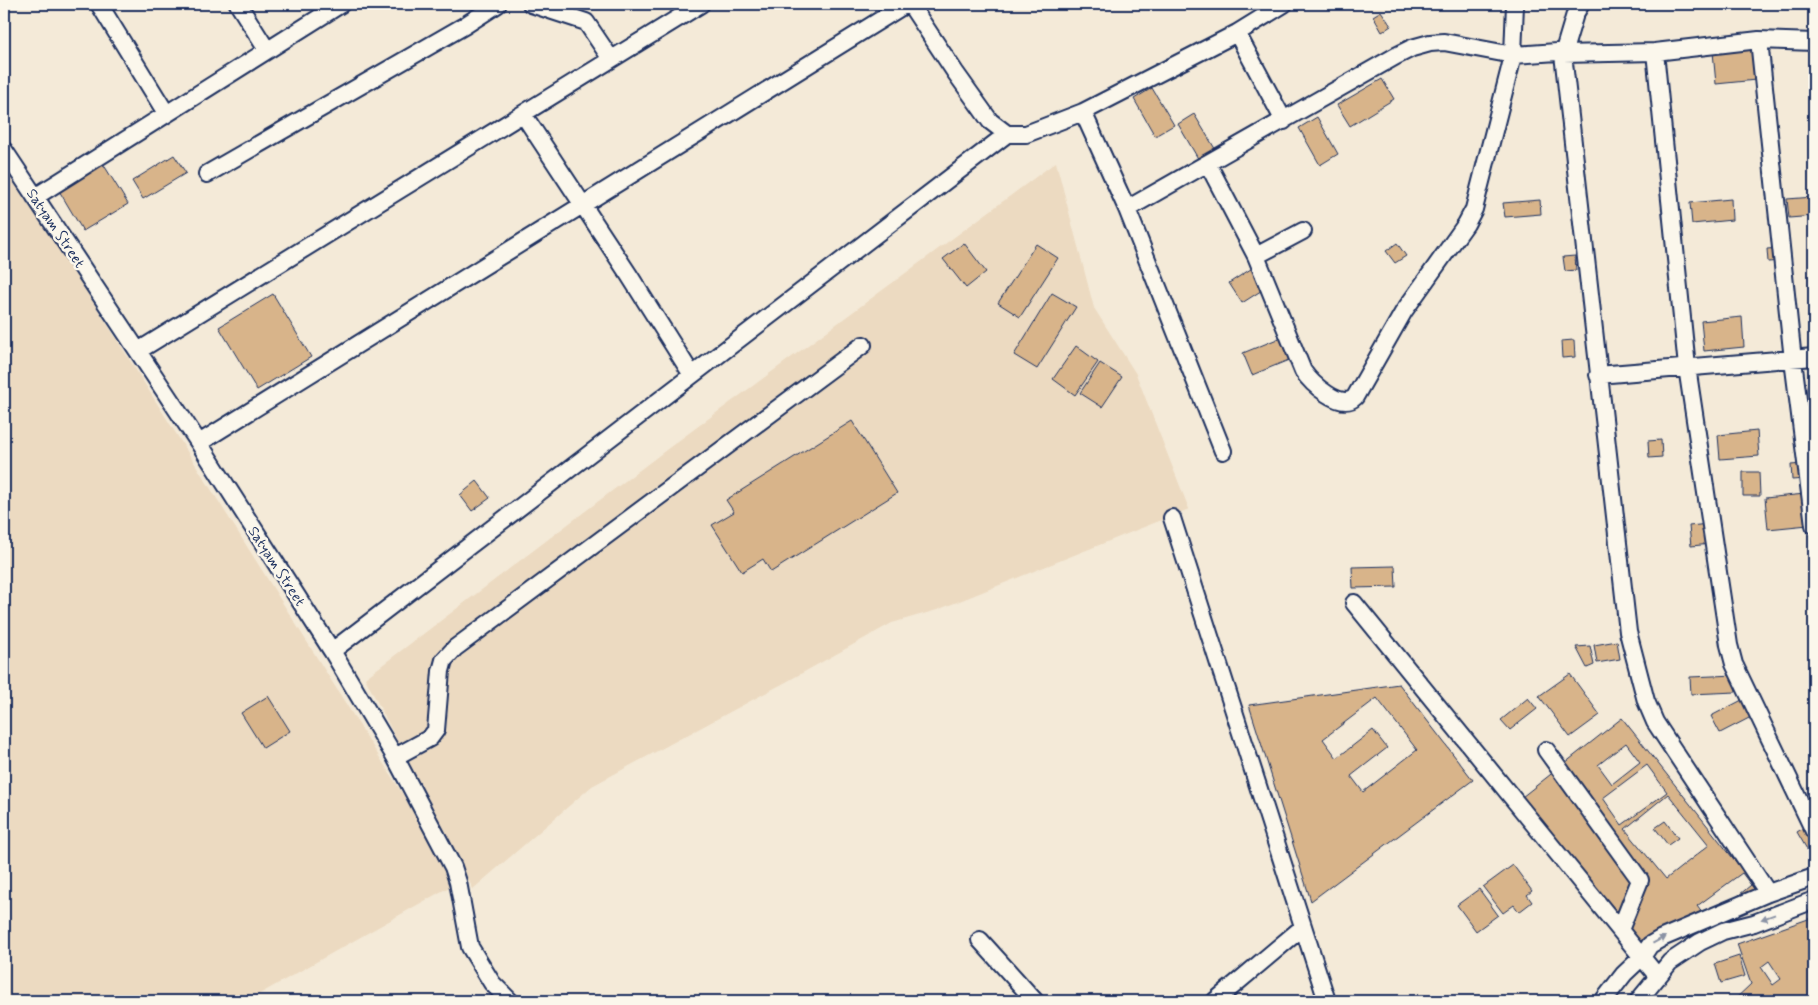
<svg xmlns="http://www.w3.org/2000/svg" width="1818" height="1005" font-family="Mynerve,sans-serif">
<style>
.built{fill:#ecdac1}
.building{fill:#d8b48a;stroke:#1b2f5e;fill-rule:evenodd}
.lines{fill:none;stroke-linecap:round;stroke-linejoin:round}
.minor-casing{stroke:#1b2f5e;stroke-width:20}
.minor{stroke:#fbf7ec;stroke-width:16}
.oneway{fill:#8b93a5}
.labels{text-anchor:middle;stroke-width:5;stroke-linejoin:round;paint-order:stroke}
.street-label{font-size:15px;fill:#1b2f5e;stroke:#fbf7ec}
</style>
<rect width="100%" height="100%" fill="#f4ead8"/>
<filter id="ink" filterUnits="userSpaceOnUse"><feTurbulence type="fractalNoise" baseFrequency=".02" numOctaves="2"/><feDisplacementMap in="SourceGraphic" scale="10" xChannelSelector="R" yChannelSelector="G"/><feConvolveMatrix kernelMatrix="1 2 1 2 8 2 1 2 1" color-interpolation-filters="sRGB"/></filter>
<g filter="url(#ink)">
<!-- built -->
<path class="built" d="M 4,160 L 458,882 L 247,1001 L 4,1001 Z
M 1056,162 L 1094,308 L 1136,374 L 1189,509 L 937,610 L 892,623 L 786,682 L 592,786 L 473,889 L 365,678 L 670,447 Z"/>
<!-- building -->
<path class="building" d="M 1381,11 L 1391,26 L 1382,32 L 1373,16 Z
M 1753,48 L 1756,80 L 1716,84 L 1713,52 Z
M 1382,79 L 1394,99 L 1350,126 L 1337,105 Z
M 1152,88 L 1174,125 L 1155,136 L 1134,99 Z
M 1194,114 L 1217,152 L 1200,162 L 1178,124 Z
M 1317,117 L 1338,154 L 1320,165 L 1299,128 Z
M 174,155 L 186,173 L 143,199 L 132,181 Z
M 102,162 L 128,204 L 83,231 L 58,189 Z
M 1814,197 L 1814,216 L 1789,218 L 1787,199 Z
M 1731,199 L 1732,220 L 1692,224 L 1690,203 Z
M 1540,200 L 1541,214 L 1505,217 L 1503,203 Z
M 964,243 L 986,272 L 966,288 L 943,259 Z
M 1397,243 L 1406,256 L 1395,263 L 1386,251 Z
M 1036,244 L 1058,258 L 1020,317 L 998,303 Z
M 1780,248 L 1781,261 L 1768,262 L 1767,249 Z
M 1575,256 L 1576,270 L 1565,271 L 1563,257 Z
M 1254,267 L 1267,287 L 1242,303 L 1229,283 Z
M 1052,293 L 1076,307 L 1037,369 L 1014,355 Z
M 273,294 L 311,357 L 257,390 L 219,327 Z
M 1742,317 L 1744,347 L 1704,351 L 1701,321 Z
M 1287,335 L 1296,357 L 1252,375 L 1243,353 Z
M 1574,340 L 1575,357 L 1562,358 L 1561,341 Z
M 1076,346 L 1098,362 L 1075,395 L 1053,379 Z
M 1100,363 L 1122,377 L 1102,407 L 1080,393 Z
M 852,421 L 897,493 L 771,572 L 763,559 L 742,572 L 712,525 L 734,512 L 726,500 Z
M 1757,431 L 1759,456 L 1720,459 L 1718,435 Z
M 1661,440 L 1662,457 L 1649,458 L 1648,441 Z
M 1803,464 L 1804,479 L 1792,480 L 1791,465 Z
M 1743,472 L 1759,472 L 1760,496 L 1743,496 Z
M 477,481 L 490,498 L 472,511 L 460,495 Z
M 1805,494 L 1808,525 L 1768,529 L 1765,498 Z
M 1709,524 L 1711,544 L 1691,546 L 1689,526 Z
M 1395,566 L 1396,587 L 1353,588 L 1352,567 Z
M 1814,598 L 1814,617 L 1812,617 L 1810,599 Z
M 1617,641 L 1620,659 L 1597,663 L 1594,645 Z
M 1590,646 L 1594,665 L 1587,668 L 1576,647 Z
M 1570,674 L 1600,715 L 1570,737 L 1539,696 Z
M 1736,675 L 1736,692 L 1691,694 L 1690,677 Z
M 1399,684 L 1473,780 L 1311,901 L 1249,705 Z
M 268,696 L 290,731 L 263,748 L 241,713 Z
M 1377,698 L 1417,750 L 1363,792 L 1351,776 L 1387,748 L 1373,730 L 1337,758 L 1323,739 Z
M 1528,698 L 1537,709 L 1510,730 L 1501,720 Z
M 1742,700 L 1751,717 L 1720,733 L 1711,716 Z
M 1622,718 L 1759,891 L 1653,934 L 1640,943 L 1522,797 Z
M 1626,743 L 1640,762 L 1612,784 L 1598,765 Z
M 1647,765 L 1667,792 L 1622,825 L 1603,798 Z
M 1668,794 L 1709,845 L 1666,879 L 1625,829 ZM 1665,821 L 1678,838 L 1668,845 L 1655,828 Z
M 1805,827 L 1814,845 L 1814,848 L 1808,851 L 1797,832 Z
M 1513,865 L 1532,891 L 1527,895 L 1532,902 L 1519,912 L 1514,905 L 1503,913 L 1483,887 Z
M 1742,873 L 1751,885 L 1727,905 L 1706,918 L 1697,906 Z
M 1479,889 L 1498,915 L 1476,931 L 1457,905 Z
M 1814,917 L 1814,1001 L 1733,1001 L 1751,984 L 1737,944 Z
M 1739,956 L 1745,976 L 1721,983 L 1715,964 Z
M 1769,961 L 1781,979 L 1773,985 L 1761,967 Z"/>
<g class="lines">
<defs>
<path id="minor" d="M 99,4 L 166,113
M 238,4 L 267,50
M 531,4 L 586,22 L 611,59
M 910,4 L 955,72 L 990,121 L 1007,134 L 1026,134 L 1083,112 L 1237,33 L 1284,4
M 1581,4 L 1575,14 L 1563,54 L 1628,632 L 1646,701 L 1655,722 L 1768,893
M 1237,33 L 1284,121
M 1759,40 L 1793,360 L 1814,525
M 1655,52 L 1687,367 L 1729,645 L 1734,664 L 1814,831
M 1083,112 L 1127,209 L 1223,451
M 523,114 L 629,275 L 692,375
M 4,150 L 199,443 L 332,651 L 395,757 L 453,867 L 458,882 L 470,947 L 492,983 L 510,1001
M 1208,164 L 1256,256 L 1303,371 C 1311,383 1341,411 1355,397 L 1404,311 L 1466,224 L 1474,209 L 1510,68 L 1513,55 L 1515,4
M 207,174 L 464,26 L 498,4
M 35,197 L 341,4
M 1127,209 L 1396,56 L 1412,48 L 1430,43 L 1444,42 L 1513,55 L 1557,52 L 1563,54 L 1655,52 L 1759,40 L 1814,42
M 1256,256 L 1303,231
M 138,351 L 701,4
M 1598,375 L 1814,357
M 199,443 L 906,4
M 1172,518 L 1327,1001
M 1354,603 L 1658,977
M 332,651 L 1007,134
M 1546,750 L 1640,880 L 1620,930
M 395,757 L 430,738 L 436,730 L 441,671 L 444,660 L 455,648 L 863,345
M 980,940 L 1035,1001
M 1215,1001 L 1303,927
M 1603,1001 L 1624,974 L 1642,957 L 1650,945 L 1662,938 L 1768,893 L 1814,877
M 1638,1001 L 1670,962 L 1700,942 L 1723,931 L 1754,923 L 1814,900"/>
</defs>
<!-- minor casing -->
<use href="#minor" class="minor-casing"/>
<!-- minor -->
<use href="#minor" class="minor"/>
</g>
<!-- one-way arrows -->
<defs><path id="oneway-solid" d="M-6-.8H1V-3.2L6.5 0L1 3.2V.8H-6Z" transform="scale(1.25)"/></defs>
<g class="oneway">
<use href="#oneway-solid" transform="translate(1768 917) rotate(160)"/>
<use href="#oneway-solid" transform="translate(1659 940) rotate(-29)"/>
</g>
</g>
<g class="labels">
<!-- street labels -->
<g class="street-label">
<text transform="translate(56 228) rotate(56)" y="5">Satyam Street</text>
<text transform="translate(277 566) rotate(57)" y="5">Satyam Street</text>
</g>
</g>
<!-- margin -->
<rect width="1818" height="1005" fill="none" stroke="#fbf7ec" stroke-width="20"/>
<rect x="10" y="10" width="1798" height="985" fill="none" stroke="#1b2f5e" stroke-width="2" filter="url(#ink)"/>
</svg>
